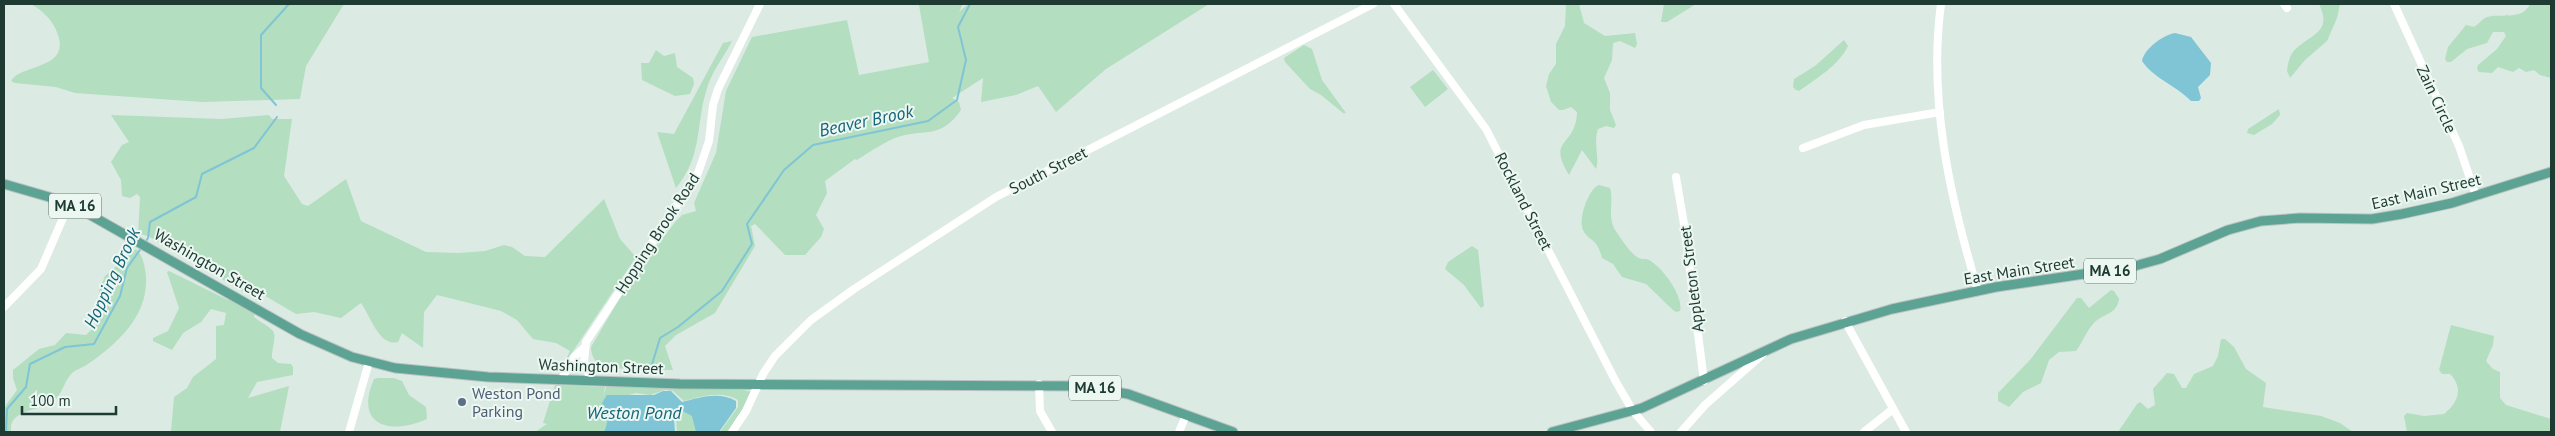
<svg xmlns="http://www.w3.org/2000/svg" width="2555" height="436" font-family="'PT Sans',sans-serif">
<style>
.green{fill:#b3debf}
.water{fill:#7fc5d5}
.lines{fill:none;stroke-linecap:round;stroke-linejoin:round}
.stream{stroke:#7fc5d5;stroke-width:2}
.major-casing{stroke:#bbc4c2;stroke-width:11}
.minor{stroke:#fff;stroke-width:8}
.major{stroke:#5da393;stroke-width:9}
.service-dot{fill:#5c6f8a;stroke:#edf7f2;stroke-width:2}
.labels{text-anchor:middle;stroke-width:4;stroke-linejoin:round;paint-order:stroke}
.shield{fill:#edf7f2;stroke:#5b736c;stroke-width:1}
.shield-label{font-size:15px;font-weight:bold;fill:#1d3a33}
.street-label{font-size:16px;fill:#1d3a33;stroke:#edf7f2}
.service-label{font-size:16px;fill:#4e5e75;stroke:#edf7f2;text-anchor:start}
.water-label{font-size:18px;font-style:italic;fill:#14667a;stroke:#edf7f2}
</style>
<rect width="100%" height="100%" fill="#dceae4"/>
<!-- green -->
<path class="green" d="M 31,4 L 344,4 L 306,66 L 300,99 L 202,102 L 75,93 L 56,87 L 15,83 L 11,81 C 20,64 70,70 58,35 C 54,21 43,11 31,4 Z
M 923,4 L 963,4 L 959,12 L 968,4 L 1209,4 L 1106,69 L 1056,112 L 1038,86 L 1016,95 L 981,102 L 983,78 L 952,98 L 959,102 L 961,110 C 940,140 926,128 898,137 C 888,140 866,154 857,160 L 855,159 L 825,181 L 827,193 L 816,215 L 824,229 L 821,237 L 805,255 L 785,255 L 755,224 L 751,226 L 755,246 L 715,313 L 676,335 L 665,346 L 673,370 L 607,368 C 597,366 591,357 591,347 L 631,279 L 676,221 L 682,215 L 696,211 L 694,203 L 716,153 L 726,91 L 752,37 L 847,20 L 859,75 L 929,62 L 919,5 Z
M 1566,4 L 1579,4 L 1584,23 L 1605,36 L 1635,33 L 1637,44 L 1635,48 L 1620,41 L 1613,43 L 1612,60 L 1604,78 L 1610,93 L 1610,110 L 1616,125 L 1614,128 L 1606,126 L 1598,129 C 1593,143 1600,158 1596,169 L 1582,150 L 1569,175 C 1546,137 1576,148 1577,112 L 1571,107 L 1563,110 L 1559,110 L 1551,102 L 1546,86 L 1549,74 L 1556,64 L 1556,44 L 1565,26 Z
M 1664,4 L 1696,4 L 1667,22 L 1661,22 Z
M 2319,4 L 2340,4 L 2337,18 L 2327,41 L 2305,60 L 2290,78 L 2287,71 C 2288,64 2289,57 2293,52 C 2307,35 2334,34 2319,4 Z
M 2530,4 L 2551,4 L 2551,78 L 2540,75 L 2534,70 L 2526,72 L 2519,68 L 2513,72 L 2498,67 L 2492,73 L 2479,72 L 2477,69 L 2478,65 L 2497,49 L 2506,36 L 2504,32 L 2493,32 L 2487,43 L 2467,49 L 2451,62 L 2447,62 L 2445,59 L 2448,47 L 2466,25 L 2474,27 C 2478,25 2483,18 2487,17 C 2501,13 2522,21 2530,4 Z
M 1844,40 L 1848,46 C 1839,65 1816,79 1799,91 L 1796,90 L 1793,87 L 1794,79 L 1815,66 Z
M 732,41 C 725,55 713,70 708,85 C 695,122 704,154 676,188 L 657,132 L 674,134 L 723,43 Z
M 1304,45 L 1312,49 L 1322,80 L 1346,113 L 1343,113 L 1321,95 L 1310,89 L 1285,62 L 1284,58 Z
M 656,50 L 664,56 L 675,53 L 677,67 L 693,78 L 694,84 L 690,94 L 675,96 L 642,80 L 641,63 L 649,63 Z
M 1433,70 L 1448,89 L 1425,107 L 1410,87 Z
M 2279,109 L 2280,115 L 2272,124 L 2254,135 L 2247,133 L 2248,129 Z
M 111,115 L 222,119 L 269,115 L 272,119 L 292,119 L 284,176 L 302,204 L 308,206 L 346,179 L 361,221 L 426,252 L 459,253 L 485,251 L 504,245 L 512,247 L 525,256 L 545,257 L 604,199 L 620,239 L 636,257 L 563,366 L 570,351 L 556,343 L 533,339 L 517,320 L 501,311 L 437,295 L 424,312 L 423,348 L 402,333 L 398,342 C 379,347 370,315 361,303 L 341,318 L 314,312 L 296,314 L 255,290 L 251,296 L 148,236 L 140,234 L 138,236 L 140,197 L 137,194 L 130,198 L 122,196 L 121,180 L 111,162 L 122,145 L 129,142 Z
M 1599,185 L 1610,188 C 1614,202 1607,217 1615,230 C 1621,238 1629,252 1637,257 C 1641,260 1645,258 1649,260 C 1662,267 1684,296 1680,311 L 1676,312 L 1673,310 L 1646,284 L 1622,277 L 1613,264 L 1602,258 C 1597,237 1589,242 1583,230 C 1578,220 1588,189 1599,185 Z
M 1472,246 L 1478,250 L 1484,306 L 1481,308 L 1464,285 L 1445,269 L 1448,262 Z
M 136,249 C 143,255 145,267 146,277 C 148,316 118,343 88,364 C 83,368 76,369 72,373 C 64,381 63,392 56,399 C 44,412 8,407 11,432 L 4,432 L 4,408 L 17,390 L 13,378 L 13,370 L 39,349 L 55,345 L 66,333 L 86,335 L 98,323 L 101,316 L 99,291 L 105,276 Z
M 169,271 L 228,300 L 230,295 L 255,310 L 254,317 C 260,322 267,325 272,330 C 278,335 271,350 272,358 L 278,363 L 291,364 L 293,367 L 293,375 L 257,382 L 248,398 L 289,386 L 280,432 L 171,432 L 174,397 L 187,388 L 193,377 L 216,359 L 216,326 L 224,325 L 226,313 L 211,309 L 201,322 L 183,333 L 172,350 L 153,341 L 153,338 L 168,331 L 179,308 L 167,272 Z
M 2111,290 L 2114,291 L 2119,299 C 2117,315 2103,313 2094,323 C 2086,331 2083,342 2076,351 L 2059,352 L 2049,360 L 2041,383 L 2023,392 L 2009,407 L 1998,401 L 1998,393 L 2030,360 L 2077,298 L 2081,298 L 2089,308 Z
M 2451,325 L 2494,336 L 2493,345 L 2486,361 L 2493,369 L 2500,372 L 2500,398 L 2506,405 L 2551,419 L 2551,432 L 2407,432 L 2404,416 L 2407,413 L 2424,416 L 2444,414 C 2458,403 2464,388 2450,374 L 2442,374 L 2439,370 Z
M 2221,339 L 2225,339 L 2234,347 L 2246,369 L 2266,383 L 2263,407 L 2321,416 L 2340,423 L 2353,432 L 2118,432 L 2137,404 L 2140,402 L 2148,409 L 2155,405 L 2153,389 L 2167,373 L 2174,374 L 2182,388 L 2186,388 L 2194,374 L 2213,366 L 2218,356 Z
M 378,378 L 394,378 L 402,381 L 409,395 L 426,407 L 427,419 C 389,436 354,425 374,379 Z
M 555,385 L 605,387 L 603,396 L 607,385 L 744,390 L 752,392 L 752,395 L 728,432 L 720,432 L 738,407 L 738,400 C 721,390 701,397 684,401 L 673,391 L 665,390 L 650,395 L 636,393 L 622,397 L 609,410 L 610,418 L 606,432 L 535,432 L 547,424 L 543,423 Z
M 683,409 L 694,416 L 698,432 L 677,432 L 676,418 Z"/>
<!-- water -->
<path class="water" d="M 2175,33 L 2191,37 L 2211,63 L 2210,75 L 2198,87 L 2201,98 L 2199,101 L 2191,101 C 2177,86 2153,78 2142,61 C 2144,49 2163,35 2175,33 Z
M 663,391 L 671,391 L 682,402 C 699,398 719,391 736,401 L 736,408 L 719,432 L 696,432 L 692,416 L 681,410 L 674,418 L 675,432 L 604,432 C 609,420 609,413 602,403 L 607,395 L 654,395 Z"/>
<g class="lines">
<!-- stream -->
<path class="stream" d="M 276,105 L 261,88 L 261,35 L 289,4
M 145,243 L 148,238 L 150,222 L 196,197 L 202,174 L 254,148 L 277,117
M 650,371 L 660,338 L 678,327 L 722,291 L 752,244 L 747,224 L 784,170 L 813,145 L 928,121 L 957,100 L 966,60 L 958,27 L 970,4
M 6,432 L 7,409 L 26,387 L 30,364 L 65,347 L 94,344 L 120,296 L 127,268 L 142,247"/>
<defs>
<path id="major" d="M 4,184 L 56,199 L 78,208 L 300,334 L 352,357 L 395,368 L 488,377 L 680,384 L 1078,386 L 1128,394 L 1233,432
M 1552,432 L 1642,408 L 1791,339 L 1892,309 L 1996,287 L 2131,267 L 2160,259 L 2228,230 L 2261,221 L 2300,218 L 2372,219 L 2402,214 L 2452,203 L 2551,172"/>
</defs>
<!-- major casing -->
<use href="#major" class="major-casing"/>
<!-- minor -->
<path class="minor" d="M 1394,4 L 1486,129 L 1616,382 L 1633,411 L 1651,432
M 1941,4 C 1928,100 1950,198 1978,291
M 2284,4 L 2287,8
M 2394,4 L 2459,146 L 2476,196
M 1803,148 L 1864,125 L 1940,112
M 1676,177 L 1684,224 L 1704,381
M 4,307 L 41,269 L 69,204
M 1845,321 L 1906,432
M 561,380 L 574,357 L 585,347
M 591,381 L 584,361 L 586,342 L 698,173 L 709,141 L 713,105 L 718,89 L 760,4
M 1039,384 L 1040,411 L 1052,432
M 349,432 L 369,362
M 732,432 L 746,411 L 763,374 L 775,356 L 811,320 L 854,289 L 996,197 L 1373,4
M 1179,432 L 1186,415
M 1681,432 L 1705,405 L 1763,354
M 1864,432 L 1893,409"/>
<!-- major -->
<use href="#major" class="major"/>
</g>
<!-- markers -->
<circle class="service-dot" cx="462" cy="402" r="5"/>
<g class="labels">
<!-- shield labels -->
<g class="shield">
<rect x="49" y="193.5" width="52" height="25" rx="4"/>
<rect x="2084" y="258.5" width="52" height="25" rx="4"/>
<rect x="1069" y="375.5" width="52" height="25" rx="4"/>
</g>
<g class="shield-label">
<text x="75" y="211">MA 16</text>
<text x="2110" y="276">MA 16</text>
<text x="1095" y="393">MA 16</text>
</g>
<!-- street labels -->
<g class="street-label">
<text transform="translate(2437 99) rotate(65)" y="6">Zain Circle</text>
<text transform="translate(1048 170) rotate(-27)" y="6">South Street</text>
<text transform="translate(2426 191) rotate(-13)" y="6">East Main Street</text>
<text transform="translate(1524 201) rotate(63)" y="6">Rockland Street</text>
<text transform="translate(657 233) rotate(-57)" y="6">Hopping Brook Road</text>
<text transform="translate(210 264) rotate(30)" y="6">Washington Street</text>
<text transform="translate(2019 270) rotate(-9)" y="6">East Main Street</text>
<text transform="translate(1691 279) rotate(-97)" y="6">Appleton Street</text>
<text transform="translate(601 366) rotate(2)" y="6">Washington Street</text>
</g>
<!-- service labels -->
<g class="service-label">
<text x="472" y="399">Weston Pond<tspan x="472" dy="18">Parking</tspan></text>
</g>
<!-- water labels -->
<g class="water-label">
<text transform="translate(866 121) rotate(-12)" y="6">Beaver Brook</text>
<text transform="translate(112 278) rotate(-65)" y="6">Hopping Brook</text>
<text x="634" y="419">Weston Pond</text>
</g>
</g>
<!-- border -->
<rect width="2555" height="436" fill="none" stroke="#1d3a33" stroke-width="10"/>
<!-- scale -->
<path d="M22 406v8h94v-8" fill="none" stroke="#1d3a33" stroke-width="2.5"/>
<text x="30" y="406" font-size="15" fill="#1d3a33" stroke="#edf7f2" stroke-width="4" paint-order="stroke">100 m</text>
</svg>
